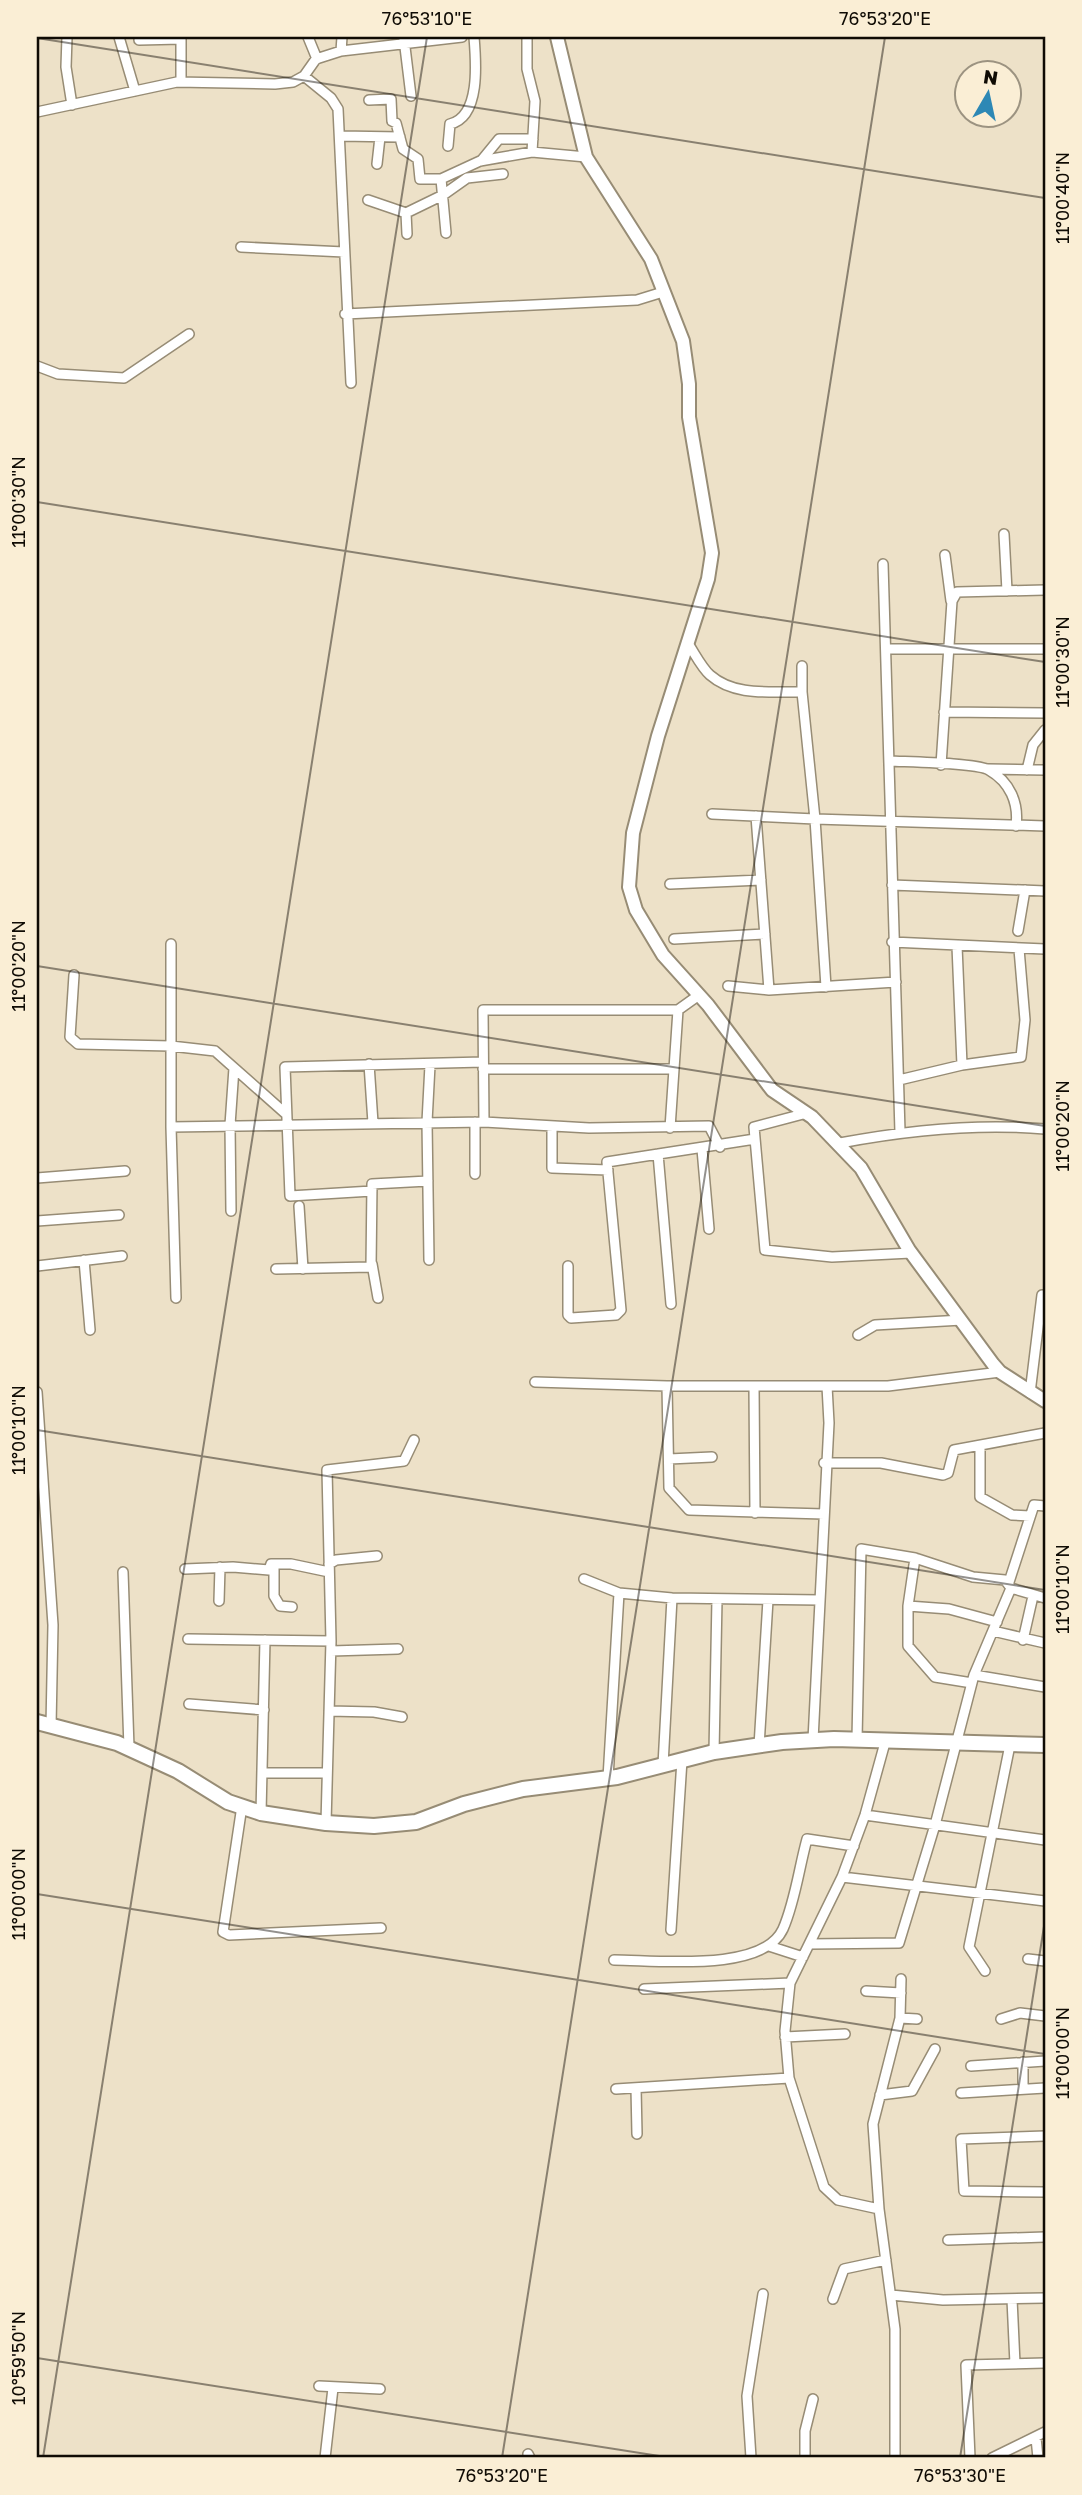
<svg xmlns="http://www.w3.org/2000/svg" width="1082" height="2495" font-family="'Golos Text',sans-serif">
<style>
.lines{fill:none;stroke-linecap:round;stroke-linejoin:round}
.street-casing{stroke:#978c75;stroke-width:12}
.secondary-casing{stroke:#978c75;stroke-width:16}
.primary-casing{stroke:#978c75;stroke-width:18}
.street{stroke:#fff;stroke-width:9}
.secondary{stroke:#fff;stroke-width:12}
.primary{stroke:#fff;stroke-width:14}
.ticks{fill:none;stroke:#0f0b04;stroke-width:2;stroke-opacity:0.45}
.neatline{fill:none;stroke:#0f0b04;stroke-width:2.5}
.ticks-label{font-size:18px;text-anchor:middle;fill:#0f0b04}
</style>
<rect width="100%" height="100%" fill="#ede1c8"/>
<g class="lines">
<defs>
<path id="street" d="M 67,37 L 66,67 L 72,105
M 119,37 L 135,91
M 308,37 L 317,59
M 527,37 L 527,69 L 535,101 L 532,152
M 404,39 L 411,96
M 139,40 L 181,39
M 341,51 L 342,37
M 181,82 L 181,37
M 369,100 L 391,99 L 392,121 L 396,123 L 403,149 L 418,159 L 420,179 L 441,179 L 480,161 L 532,152 L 586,157
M 37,112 L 177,82 L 275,84 L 293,82 L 304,76
M 340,136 L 400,137
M 448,146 L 450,124 C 481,117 476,61 474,37
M 481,161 L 499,139 L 533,139
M 377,164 L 380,137
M 441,179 L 446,233
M 368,200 L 406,213 L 407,234
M 406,213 L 443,195 L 467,178 L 503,174
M 241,247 L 344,252
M 345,314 L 637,300 L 663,292
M 37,366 L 58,374 L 124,378 L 189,334
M 351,383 L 338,109 L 331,98 L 304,76 L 316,59 L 341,51 L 462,37
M 1004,534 L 1007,591
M 945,555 L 951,601
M 883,564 L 900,1132
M 687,642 C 694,652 701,667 710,675 C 735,697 772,691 802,692 L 802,666
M 887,649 L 1045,649
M 802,692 L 815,819 L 1045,826
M 944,712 L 1045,713
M 890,761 C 909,762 977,763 989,770 C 1010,782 1019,803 1016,826
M 941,765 L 952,601 L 957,592 L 1045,590
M 988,769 L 1045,770
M 1027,770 L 1033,745 L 1045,730
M 712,814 L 815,819 L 826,987
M 756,816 L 769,990
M 670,884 L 761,880
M 892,885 L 1045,891
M 1018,931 L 1025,890
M 674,939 L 765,934
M 892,942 L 1045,949
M 171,944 L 171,1127 L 484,1122 L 589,1128 L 709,1126 L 720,1147
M 957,946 L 962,1065
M 74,975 L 70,1037 L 78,1044 L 171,1046 L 215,1051 L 286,1114
M 728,986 L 769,990 L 896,982
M 678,1010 L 699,995
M 369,1064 L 373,1123
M 483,1069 L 674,1069 L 678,1010 L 483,1010 L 484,1122
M 899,1080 L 962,1065 L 1021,1057 L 1025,1020 L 1019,949
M 807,1113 L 754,1127 L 765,1250 L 832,1257 L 911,1253
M 475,1122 L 475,1174
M 552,1126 L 552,1168 L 608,1170
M 171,1127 L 176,1298
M 670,1128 L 674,1069
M 840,1143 C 909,1130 976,1123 1045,1129
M 702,1149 L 709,1229
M 658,1154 L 671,1304
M 37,1178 L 125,1171
M 372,1191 L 290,1196 L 285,1067 L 483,1062
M 299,1206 L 303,1269
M 231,1211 L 230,1125 L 234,1068
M 37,1221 L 119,1215
M 84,1260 L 90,1330
M 429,1260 L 427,1122 L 430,1065
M 372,1264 L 378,1298
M 37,1266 L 122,1256
M 568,1266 L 568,1315 L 571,1318 L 616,1315 L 621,1310 L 607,1162 L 755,1139
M 276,1269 L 371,1267 L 372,1184 L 428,1181
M 858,1335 L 875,1325 L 962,1320
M 535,1382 L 667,1386 L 888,1386 L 1000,1372
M 667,1386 L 669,1488 L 689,1510 L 824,1514
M 754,1386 L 755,1513
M 37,1392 L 53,1625 L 51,1726
M 1030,1393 L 1042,1295
M 980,1446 L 980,1497 L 1012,1515 L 1030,1516
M 669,1459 L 712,1457
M 824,1463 L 881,1463 L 943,1475 L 948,1473 L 954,1450 L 1045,1433
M 915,1558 L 908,1606 L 908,1646 L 935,1677 L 972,1683
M 274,1564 L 274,1596 L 280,1606 L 292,1607
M 329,1564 L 336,1560 L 377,1556
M 185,1569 L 233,1567 L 269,1570 L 271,1564 L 291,1564 L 329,1572
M 123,1572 L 129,1748
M 584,1579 L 619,1593
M 1009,1582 L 1034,1505 L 1045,1506
M 219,1601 L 220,1567
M 908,1606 L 949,1609 L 997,1622
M 993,1631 L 1045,1643
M 188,1639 L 331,1641
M 1023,1640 L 1033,1596
M 331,1651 L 398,1649
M 974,1675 L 1045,1687
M 189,1704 L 264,1710
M 329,1711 L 374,1712 L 402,1717
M 857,1739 L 861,1549 L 915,1558 L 973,1577 L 1005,1580 L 1011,1588 L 1045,1598
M 886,1739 L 865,1815 L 842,1877 L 790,1983 L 785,2031 L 789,2078 L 824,2187 L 838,2200 L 879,2209 L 873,2124 L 900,2018 L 901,1979
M 813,1740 L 829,1423 L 827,1386
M 759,1746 L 768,1600
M 714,1752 L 717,1599
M 663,1765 L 672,1598
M 262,1773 L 327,1773
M 608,1778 L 619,1593 L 672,1598 L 820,1600
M 242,1806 L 223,1932 L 229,1935 L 381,1928
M 261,1813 L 265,1640
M 865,1815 L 1045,1840
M 326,1823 L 331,1641 L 327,1470 L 404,1461 L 414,1440
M 842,1877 L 1045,1901
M 671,1930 L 682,1760
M 810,1944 L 899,1943 L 935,1825 L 974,1675 L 1011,1588
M 769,1946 L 803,1957
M 1028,1959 L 1045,1961
M 614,1960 C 656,1960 763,1973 783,1929 C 795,1902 799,1868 807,1839 L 854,1846
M 985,1971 L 969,1947 L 1010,1745
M 644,1989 L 790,1983
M 866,1991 L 901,1993
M 900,2018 L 917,2019
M 1001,2019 L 1020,2013 L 1045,2016
M 785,2037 L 845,2034
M 1023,2062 L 1023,2089
M 971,2066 L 1045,2061
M 636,2088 L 637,2134
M 616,2089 L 789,2078
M 961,2093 L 1045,2088
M 880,2095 L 912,2091 L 935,2049
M 1045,2136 L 961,2139 L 964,2191 L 1045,2192
M 879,2209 L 895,2329 L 895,2458
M 948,2240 L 1045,2237
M 891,2295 L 943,2300 L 1045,2298
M 833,2299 L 844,2269 L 886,2260
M 1012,2299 L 1015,2364
M 319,2386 L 380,2389
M 1036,2438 L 1038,2458
M 528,2454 L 530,2458
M 325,2458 L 333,2388
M 751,2458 L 747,2396 L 763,2294
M 805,2458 L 805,2431 L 813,2399
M 970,2458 L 966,2365 L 1045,2363
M 992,2458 L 1045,2432"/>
<path id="secondary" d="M 557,37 L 586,157 L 651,259 L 683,341 L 689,384 L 689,417 L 712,553 L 708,579 L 658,736 L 633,833 L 629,887 L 636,910 L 663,955 L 708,1005 L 772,1090 L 812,1117 L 861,1168 L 909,1250 L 993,1364 L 1000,1372 L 1045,1401"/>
<path id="primary" d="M 37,1722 L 117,1743 L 178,1771 L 228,1802 L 261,1813 L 326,1823 L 374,1826 L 416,1822 L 464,1804 L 523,1789 L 617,1777 L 714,1752 L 782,1742 L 834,1739 L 1045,1745"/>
</defs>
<!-- street casing -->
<use href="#street" class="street-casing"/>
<!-- secondary casing -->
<use href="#secondary" class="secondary-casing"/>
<!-- primary casing -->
<use href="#primary" class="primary-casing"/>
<!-- street -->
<use href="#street" class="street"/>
<!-- secondary -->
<use href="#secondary" class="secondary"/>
<!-- primary -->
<use href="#primary" class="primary"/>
</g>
<!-- ticks -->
<path class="ticks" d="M 37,38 L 1045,198M 37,502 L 1045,662M 37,966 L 1045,1126M 37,1430 L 1045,1590M 37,1894 L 1045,2054M 37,2358 L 672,2458M 43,2458 L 427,37M 502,2458 L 885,37M 960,2458 L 1045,1920"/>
<!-- border -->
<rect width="1082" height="2495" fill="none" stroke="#faeed5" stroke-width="77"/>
<!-- north arrow -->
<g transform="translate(988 94) rotate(9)"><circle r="33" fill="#faeed5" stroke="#9c9381" stroke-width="2"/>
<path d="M0-5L12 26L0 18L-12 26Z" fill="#2d88b5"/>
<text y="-10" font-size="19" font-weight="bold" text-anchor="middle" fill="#0f0b04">N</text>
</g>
<rect x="38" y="38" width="1006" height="2418" class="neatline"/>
<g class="ticks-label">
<text x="427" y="25">76°53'10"E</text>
<text x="885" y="25">76°53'20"E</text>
<text transform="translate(1063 198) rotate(-90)" y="6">11°00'40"N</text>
<text transform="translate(19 502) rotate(-90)" y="6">11°00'30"N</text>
<text transform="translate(1063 662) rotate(-90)" y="6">11°00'30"N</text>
<text transform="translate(19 966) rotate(-90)" y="6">11°00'20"N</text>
<text transform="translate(1063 1126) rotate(-90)" y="6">11°00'20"N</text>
<text transform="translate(19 1430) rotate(-90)" y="6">11°00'10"N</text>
<text transform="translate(1063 1589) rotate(-90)" y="6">11°00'10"N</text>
<text transform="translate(19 1894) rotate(-90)" y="6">11°00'00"N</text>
<text transform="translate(1063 2053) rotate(-90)" y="6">11°00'00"N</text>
<text transform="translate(19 2358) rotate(-90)" y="6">10°59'50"N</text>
<text x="502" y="2482">76°53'20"E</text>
<text x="960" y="2482">76°53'30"E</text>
</g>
</svg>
